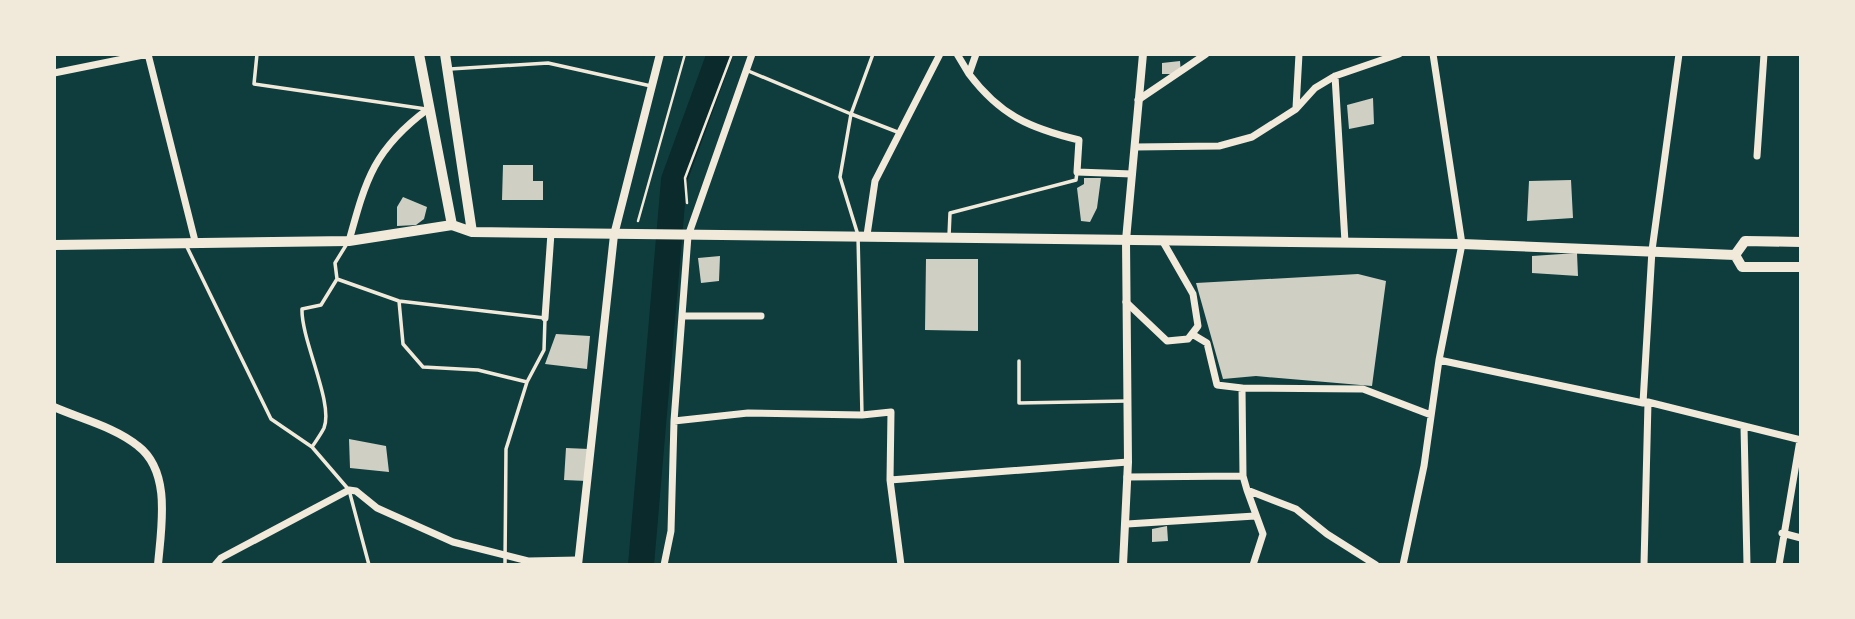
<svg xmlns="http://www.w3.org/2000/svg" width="1855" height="619" font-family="'IBM Plex Sans',sans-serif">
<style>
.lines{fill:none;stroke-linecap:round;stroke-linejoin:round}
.river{stroke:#0a2a2b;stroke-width:26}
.building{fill:#cfcfc3}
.path{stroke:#f1e9da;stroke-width:2.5}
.service{stroke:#f1e9da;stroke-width:3.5}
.minor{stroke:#f1e9da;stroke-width:7}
.tertiary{stroke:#f1e9da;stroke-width:8}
.secondary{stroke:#f1e9da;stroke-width:10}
.primary{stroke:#f1e9da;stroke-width:10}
</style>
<rect width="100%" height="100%" fill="#0f3d3e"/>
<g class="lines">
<!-- river -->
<path class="river" d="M 641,565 L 674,180 L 720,54"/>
</g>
<!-- building -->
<path class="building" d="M 1180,61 L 1181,74 L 1162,74 L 1162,63 Z
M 1373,98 L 1374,124 L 1349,129 L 1347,105 Z
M 503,165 L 533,165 L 533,181 L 543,181 L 543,200 L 502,200 Z
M 1084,178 L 1101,178 L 1097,208 L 1090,222 L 1081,221 L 1077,188 L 1084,184 Z
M 1571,180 L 1573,218 L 1527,221 L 1529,181 Z
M 403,197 L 427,207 L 424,219 L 416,225 L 397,226 L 397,207 Z
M 1577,253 L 1578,276 L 1532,273 L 1532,256 Z
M 720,256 L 719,281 L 701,283 L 698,258 Z
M 926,259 L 978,259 L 978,331 L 925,330 Z
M 1358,274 L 1386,281 L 1372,386 L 1256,376 L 1223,379 L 1196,283 Z
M 556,334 L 590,336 L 587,369 L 545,364 Z
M 349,439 L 386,446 L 389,472 L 350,468 Z
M 566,448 L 589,449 L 587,481 L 564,480 Z
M 1167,526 L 1168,541 L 1152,542 L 1152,529 Z"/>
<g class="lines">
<!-- path -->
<path class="path" d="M 687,203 L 685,178 L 732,54
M 638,221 L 685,54"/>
<!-- service -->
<path class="service" d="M 257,54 L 254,84 L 426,109
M 873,54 L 851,114 L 900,133
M 450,69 L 548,63 L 651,86
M 746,70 L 851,114 L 840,177 L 858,235 L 862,415
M 949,236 L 950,213 L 1076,180 L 1077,172
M 186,245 L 271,419 L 312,447 L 349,490 L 369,565
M 337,279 L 399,301 L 545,318 L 544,350 L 527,382 L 506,449 L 505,565
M 399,301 L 403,344 L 423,367 L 478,370 L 527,382
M 1019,361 L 1019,403 L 1126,401
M 312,447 C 316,441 321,434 324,428 C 334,403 301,340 302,309 L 321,305 L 337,279 L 335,263 L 348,242"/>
<!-- minor -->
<path class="minor" d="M 148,54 L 195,241
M 957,54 L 969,74 L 976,54
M 54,73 L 148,54
M 969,74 C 1000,115 1029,128 1079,140 L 1077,172 L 1132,174
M 1335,76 L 1345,242
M 1138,100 L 1206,54
M 1296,108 L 1299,54
M 1135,147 L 1219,146 L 1252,137 L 1296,109 L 1315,88 L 1335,76 L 1399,54
M 1757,156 L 1764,54
M 867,235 L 875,181 L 940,54
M 349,241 C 366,179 374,149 428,109
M 1126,302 L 1167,341 L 1188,339 L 1198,326 L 1193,294 L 1162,240
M 683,316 L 761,316
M 545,318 L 551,233
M 1192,334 L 1207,343 L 1217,385 L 1242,388
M 1439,360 L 1643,403
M 1648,402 L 1801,440
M 674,421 L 748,413 L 862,415 L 891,412 L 890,480 L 901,565
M 1744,426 L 1747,565
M 1243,476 L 1242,388 L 1363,389 L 1431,415
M 1127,477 L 1243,476 L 1247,490
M 890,480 L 1128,462
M 1127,524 L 1255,516
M 1782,533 L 1801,538
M 215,565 L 221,558 L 349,490 L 356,491 L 377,508 L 453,542 L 528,561 L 578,560
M 664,565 L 671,531 L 674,421 L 688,236 L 752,54
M 1253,565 L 1263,534 L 1247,490 L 1296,509 L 1327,534 L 1376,565
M 1403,565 L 1424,466 L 1439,360 L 1462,244 L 1433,54
M 1644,565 L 1648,402 L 1643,403 L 1652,250 L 1679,54
M 1779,565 L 1800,440"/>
<!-- tertiary -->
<path class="tertiary" d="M 54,407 C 81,419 115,427 138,446 C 172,472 161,528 158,565
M 578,565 L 614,235 L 660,54
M 1123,565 L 1128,462 L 1126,240 L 1143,54"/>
<!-- secondary -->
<path class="secondary" d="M 54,245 L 349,241 L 452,225"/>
<!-- primary -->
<path class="primary" d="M 419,54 L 452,225 L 472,232 L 1462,244 L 1735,255
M 445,54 L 472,232
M 1735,255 L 1745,241 L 1801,242
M 1735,255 L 1742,267 L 1801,267"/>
</g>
<!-- border -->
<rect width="1855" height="619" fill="none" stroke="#f1e9da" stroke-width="112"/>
</svg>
